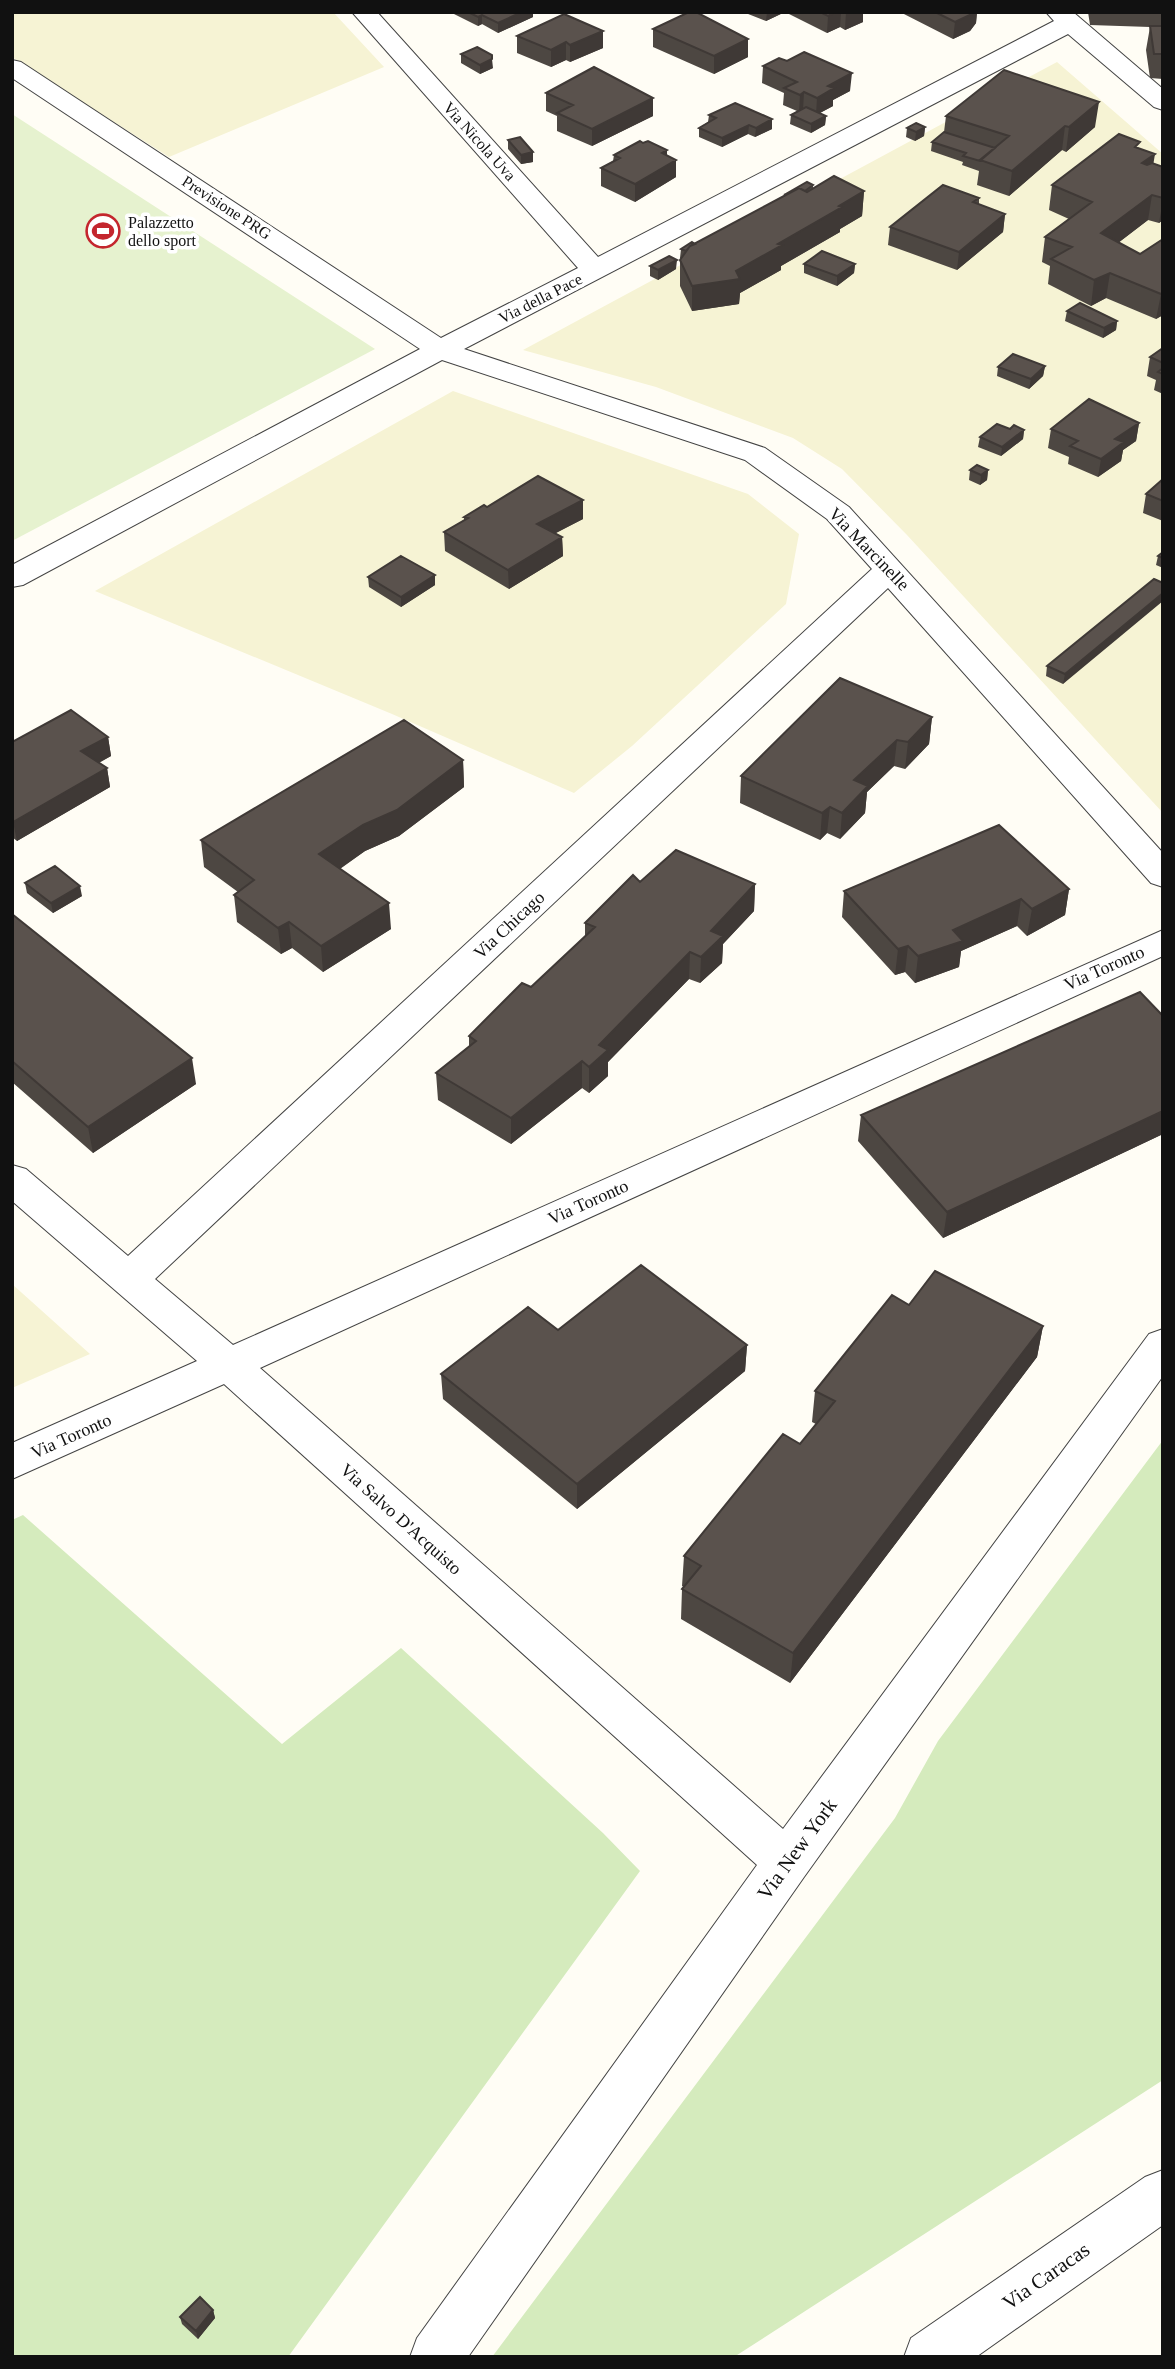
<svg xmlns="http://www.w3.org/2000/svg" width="1175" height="2369" font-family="'Times New Roman',serif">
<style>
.farmland{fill:#f6f3d4}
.green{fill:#d5ebbd}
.pitch{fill:#e6f2cf}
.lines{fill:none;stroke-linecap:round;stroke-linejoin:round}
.minor-casing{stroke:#444;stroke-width:2}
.minor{fill:#fff;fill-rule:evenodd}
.wall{fill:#4d4742}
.shaded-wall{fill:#3f3936}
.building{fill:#5a524d;stroke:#3f3936;stroke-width:2}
.labels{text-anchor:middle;stroke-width:7;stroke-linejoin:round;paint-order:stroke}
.far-street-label{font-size:16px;fill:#111;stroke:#fff}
.far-poi-label{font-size:16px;fill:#111;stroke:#fff;text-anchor:start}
.street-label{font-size:18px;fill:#111;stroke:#fff}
.near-street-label{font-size:21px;fill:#111;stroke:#fff}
</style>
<rect width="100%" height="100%" fill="#fffdf5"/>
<!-- farmland -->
<path class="farmland" d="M 12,12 L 333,12 L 384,67 L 169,157 L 12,57 Z
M 1057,62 L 1163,154 L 1163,813 L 907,535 L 842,469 L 793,438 L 656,387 L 523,350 Z
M 453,391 L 748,494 L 799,534 L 786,604 L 632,746 L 574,793 L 392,714 L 95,591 Z
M 12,1284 L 90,1354 L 12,1388 Z"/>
<!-- green -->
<path class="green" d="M 1163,1440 L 1163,2080 L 734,2357 L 492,2357 L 895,1818 L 938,1741 Z
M 23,1515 L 282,1744 L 401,1648 L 603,1833 L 640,1871 L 288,2357 L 12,2357 L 12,1520 Z"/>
<!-- pitch -->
<path class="pitch" d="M 12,114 L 375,349 L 12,541 Z"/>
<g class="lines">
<defs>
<path id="minor" d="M 352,12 L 377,12 L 598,257 L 1054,21 L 1046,12 L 1073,12 L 1163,89 L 1163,110 L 1154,107 L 1068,34 L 464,349 L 765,448 L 849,507 L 1163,853 L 1163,887 L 1151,883 L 888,588 L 155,1279 L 233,1345 L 1163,930 L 1163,956 L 260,1368 L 783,1829 L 1149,1334 L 1163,1329 L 1163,1376 L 804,1877 L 468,2357 L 410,2357 L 417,2338 L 757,1865 L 224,1384 L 12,1479 L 12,1443 L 197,1361 L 12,1201 L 12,1165 L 26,1169 L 128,1256 L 872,569 L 827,519 L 745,460 L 442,360 L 23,585 L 12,587 L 12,565 L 420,349 L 12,78 L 12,60 L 21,62 L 441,338 L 578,268 Z
M 1163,2170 L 1163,2225 L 976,2357 L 904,2357 L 911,2338 L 1145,2177 Z"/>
</defs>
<!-- minor casing -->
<use href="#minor" class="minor-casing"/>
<!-- minor -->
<use href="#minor" class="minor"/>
</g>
<!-- wall -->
<path class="wall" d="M 454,12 L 533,12 L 533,17 L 498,33 L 482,24 L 478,26 L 454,14 Z
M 743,12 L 785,12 L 766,21 Z
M 785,12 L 863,12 L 863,22 L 845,30 L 840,27 L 827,33 Z
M 900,12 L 977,12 L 976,23 L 970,31 L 953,39 Z
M 1088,12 L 1163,12 L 1163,79 L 1150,78 L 1146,50 L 1150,27 L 1090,25 Z
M 653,29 L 748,39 L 748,57 L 714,74 L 653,47 Z
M 603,31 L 603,48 L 570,62 L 566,60 L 551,67 L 517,53 L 517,36 Z
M 461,54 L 493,68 L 480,74 L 461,63 Z
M 763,66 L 850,91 L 833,100 L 833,106 L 820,113 L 826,116 L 825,125 L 811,133 L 790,124 L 791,115 L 797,111 L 783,105 L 784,93 L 762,83 Z
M 546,93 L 653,116 L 592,146 L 557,131 L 557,116 L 546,111 Z
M 709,115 L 772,119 L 772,129 L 755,137 L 748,134 L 722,147 L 699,137 L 699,128 L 708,122 Z
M 946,116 L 1095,127 L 1066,152 L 1062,150 L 1009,196 L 977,185 L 979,171 L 962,165 L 963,162 L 931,151 L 932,142 L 944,132 Z
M 925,127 L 924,136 L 915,141 L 906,137 L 907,128 Z
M 508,140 L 533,162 L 521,164 L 508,149 Z
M 643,143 L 667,150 L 667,156 L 676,177 L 635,202 L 601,186 L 601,168 L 613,161 L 614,155 Z
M 1139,148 L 1153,163 L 1163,167 L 1163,220 L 1159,223 L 1148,220 L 1118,243 L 1140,254 L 1163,239 L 1163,315 L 1156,319 L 1106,298 L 1091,306 L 1048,284 L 1050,266 L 1042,262 L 1045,237 L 1069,219 L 1049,210 L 1052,185 Z
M 813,185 L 813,188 L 864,191 L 862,216 L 840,229 L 840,232 L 781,266 L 781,270 L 740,293 L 739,304 L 692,311 L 680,286 L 680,260 L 682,259 L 680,258 L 681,249 L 695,244 Z
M 979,198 L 979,204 L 1005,214 L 1003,232 L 957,270 L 888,245 L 890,227 Z
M 804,264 L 855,264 L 854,273 L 837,286 L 804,273 Z
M 650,266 L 676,269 L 658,280 L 650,276 Z
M 1067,311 L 1117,321 L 1116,330 L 1103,338 L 1065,321 Z
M 1163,348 L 1163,394 L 1154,390 L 1156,380 L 1147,376 L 1150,357 Z
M 1045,366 L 1043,376 L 1029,389 L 997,376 L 998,367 Z
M 1139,423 L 1136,441 L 1123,450 L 1121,461 L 1098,477 L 1068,464 L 1069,457 L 1048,448 L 1051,429 Z
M 1010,429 L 1024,430 L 1023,439 L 1001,456 L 978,447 L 980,437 Z
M 970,470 L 988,470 L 987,480 L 980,485 L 969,480 Z
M 1163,479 L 1163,521 L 1143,513 L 1146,494 Z
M 487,507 L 583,519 L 555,533 L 562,537 L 563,556 L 509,589 L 445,551 L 444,532 L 464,520 L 464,517 Z
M 1163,552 L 1163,568 L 1156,565 L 1158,556 Z
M 435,575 L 435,585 L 401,607 L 369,587 L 368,577 Z
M 1154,579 L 1063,684 L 1046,676 L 1047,666 Z
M 932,717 L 929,744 L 905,769 L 894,766 L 867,792 L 865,813 L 840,839 L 827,833 L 820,840 L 740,803 L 741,776 Z
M 108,737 L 111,756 L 99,763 L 107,768 L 110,787 L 17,841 L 12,837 L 12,742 Z
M 463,760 L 464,787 L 399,836 L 365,851 L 340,869 L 391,929 L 323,972 L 292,948 L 281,954 L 237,922 L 234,895 L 238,892 L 204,867 L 201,840 Z
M 640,882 L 755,884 L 754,911 L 723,944 L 722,963 L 700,983 L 689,979 L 608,1062 L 608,1076 L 589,1093 L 582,1088 L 511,1144 L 438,1100 L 436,1073 L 469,1046 L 469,1036 L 531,987 L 585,937 L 585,923 Z
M 25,883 L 82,896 L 53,913 L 27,893 Z
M 1069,889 L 1065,915 L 1027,936 L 1017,926 L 961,951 L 959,967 L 915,983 L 905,972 L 895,975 L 842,917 L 844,891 Z
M 12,914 L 196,1084 L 93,1153 L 12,1082 Z
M 1163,1016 L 1163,1134 L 943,1238 L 858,1141 L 861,1115 Z
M 909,1305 L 1043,1326 L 1037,1357 L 790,1683 L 681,1619 L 682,1589 L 684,1587 L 682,1586 L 684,1556 L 800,1444 L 816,1424 L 812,1422 L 815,1391 Z
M 558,1330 L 747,1345 L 745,1371 L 577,1509 L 443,1399 L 441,1374 Z
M 213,2310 L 215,2318 L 198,2339 L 182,2324 L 180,2317 Z"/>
<!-- shaded-wall -->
<path class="shaded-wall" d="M 522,12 L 533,12 L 533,17 L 498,33 L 498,23 Z
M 767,12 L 785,12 L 766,21 Z
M 836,12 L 841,12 L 840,27 L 827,33 L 828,16 Z
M 846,12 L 863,12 L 863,22 L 845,30 Z
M 973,12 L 977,12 L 976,23 L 970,31 L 953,39 L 955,22 Z
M 482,15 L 482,24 L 478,26 L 478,17 Z
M 603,31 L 603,48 L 570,62 L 570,45 Z
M 748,39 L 748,57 L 714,74 L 714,56 Z
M 566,42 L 566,60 L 551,67 L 551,50 Z
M 492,59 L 493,68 L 480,74 L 480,65 Z
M 852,73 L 850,91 L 833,100 L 833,106 L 816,115 L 817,98 L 828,86 Z
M 804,92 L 803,110 L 799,112 L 800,95 Z
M 653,98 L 653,116 L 592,146 L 592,129 Z
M 1099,102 L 1095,127 L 1066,152 L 1069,127 Z
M 826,116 L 825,125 L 811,133 L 811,124 Z
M 772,119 L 772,129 L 755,137 L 756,128 Z
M 749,125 L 748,134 L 722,147 L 722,138 Z
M 1065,126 L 1062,150 L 1009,196 L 1012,171 Z
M 925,127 L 924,136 L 915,141 L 916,132 Z
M 667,150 L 667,165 L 676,160 L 676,177 L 635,202 L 635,184 L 662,153 Z
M 533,152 L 533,162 L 521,164 L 521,155 Z
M 1155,154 L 1151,178 L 1142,163 Z
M 864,191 L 862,216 L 840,229 L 840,232 L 781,266 L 781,270 L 740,293 L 739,304 L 692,311 L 692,286 L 778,244 Z
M 1152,195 L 1148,220 L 1097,259 L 1101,233 Z
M 1163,200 L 1163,220 L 1159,223 Z
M 1005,214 L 1003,232 L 957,270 L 959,252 Z
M 677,260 L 676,269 L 658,280 L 658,270 Z
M 855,264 L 854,273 L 837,286 L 837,276 Z
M 1110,273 L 1106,298 L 1091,306 L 1094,280 Z
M 1163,292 L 1163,315 L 1156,319 L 1161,294 Z
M 1117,321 L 1116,330 L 1103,338 L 1104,328 Z
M 1045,366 L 1043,376 L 1029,389 L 1031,379 Z
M 1139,423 L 1136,441 L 1123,450 L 1121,461 L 1098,477 L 1101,459 L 1115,439 Z
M 1024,430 L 1023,439 L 1001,456 L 1002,447 Z
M 988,470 L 987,480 L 980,485 L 981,475 Z
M 583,500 L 583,519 L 537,543 L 537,524 Z
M 562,537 L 563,556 L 509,589 L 508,570 Z
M 435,575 L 435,585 L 401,607 L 401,597 Z
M 1163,593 L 1163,601 L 1063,684 L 1065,674 Z
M 932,717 L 929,744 L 905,769 L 908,742 Z
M 108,737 L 111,756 L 84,770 L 81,751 Z
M 897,740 L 894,766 L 867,792 L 865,813 L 840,839 L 842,813 L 854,780 Z
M 463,760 L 464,787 L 399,836 L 365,851 L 322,881 L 319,854 Z
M 107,768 L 110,787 L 17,841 L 13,822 Z
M 830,807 L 827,833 L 820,840 L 822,813 Z
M 755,884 L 754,911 L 723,944 L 722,963 L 700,983 L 701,957 L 711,931 Z
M 80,886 L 82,896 L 53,913 L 51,903 Z
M 1069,889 L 1065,915 L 1027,936 L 1032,909 Z
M 1021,899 L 1017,926 L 961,951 L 959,967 L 915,983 L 918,956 L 953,930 Z
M 389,903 L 391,929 L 323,972 L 321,946 Z
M 289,922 L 292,948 L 281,954 L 278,928 Z
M 908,946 L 905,972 L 895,975 L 898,949 Z
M 690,952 L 689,979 L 608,1062 L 608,1076 L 589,1093 L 589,1067 L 599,1045 Z
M 192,1058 L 196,1084 L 93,1153 L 88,1127 Z
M 582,1061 L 582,1088 L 511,1144 L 511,1118 Z
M 1163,1111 L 1163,1134 L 943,1238 L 947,1212 Z
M 1043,1326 L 1037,1357 L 790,1683 L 793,1653 Z
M 747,1345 L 745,1371 L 577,1509 L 577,1484 Z
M 213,2310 L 215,2318 L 198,2339 L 196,2331 Z"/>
<!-- building -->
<path class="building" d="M 468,12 L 522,12 L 498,23 L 482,15 L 478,17 Z
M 689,12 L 696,12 L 748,39 L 714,56 L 653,29 Z
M 820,12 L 836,12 L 828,16 Z
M 935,12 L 973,12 L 972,14 L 955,22 Z
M 564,14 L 603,31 L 570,45 L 566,42 L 551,50 L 517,36 Z
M 1150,26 L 1163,26 L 1163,54 L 1154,54 Z
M 477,47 L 492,55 L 492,59 L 480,65 L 461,54 Z
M 804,52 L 852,73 L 828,86 L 834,88 L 817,98 L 804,92 L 800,95 L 784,88 L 797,82 L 763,66 L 779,58 L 787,61 Z
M 594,67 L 653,98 L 592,129 L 557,113 L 573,105 L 546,93 Z
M 1004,70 L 1099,102 L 1069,127 L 1065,126 L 1012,171 L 980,160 L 1009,136 L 946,116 Z
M 735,103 L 772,119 L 756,128 L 749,125 L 722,138 L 699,128 L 716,118 L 709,115 Z
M 806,107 L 826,116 L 811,124 L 791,115 Z
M 916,123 L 925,127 L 916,132 L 907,128 Z
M 944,132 L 995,148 L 980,161 L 963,156 L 966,153 L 932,142 Z
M 1119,134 L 1140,142 L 1135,147 L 1155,154 L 1142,163 L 1147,165 L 1152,163 L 1163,167 L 1163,198 L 1152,195 L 1101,233 L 1140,254 L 1163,239 L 1163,292 L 1161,294 L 1110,273 L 1094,280 L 1051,259 L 1072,247 L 1045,237 L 1092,202 L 1052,185 Z
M 520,137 L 533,152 L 521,155 L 508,140 Z
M 640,141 L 643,143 L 648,141 L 667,150 L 662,153 L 676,160 L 635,184 L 601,168 L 620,158 L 614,155 Z
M 834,176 L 864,191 L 839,206 L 842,207 L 778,244 L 782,245 L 736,271 L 740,279 L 692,286 L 680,260 L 690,246 L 799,188 L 807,192 Z
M 807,182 L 813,185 L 805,191 L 799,188 L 784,195 Z
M 943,185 L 979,198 L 973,202 L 1005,214 L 959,252 L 890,227 Z
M 692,242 L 695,244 L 690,246 L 686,251 L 681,249 Z
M 822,251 L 855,264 L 837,276 L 804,264 Z
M 669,256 L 677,260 L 658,270 L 650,266 Z
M 1080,303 L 1117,321 L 1104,328 L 1067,311 Z
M 1163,348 L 1163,363 L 1150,357 Z
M 1013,354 L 1045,366 L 1031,379 L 998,367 Z
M 1163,368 L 1163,374 L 1158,372 Z
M 1089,399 L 1139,423 L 1115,439 L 1124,442 L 1101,459 L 1070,446 L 1078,441 L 1051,429 Z
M 997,424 L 1010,429 L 1014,425 L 1024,430 L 1002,447 L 980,437 Z
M 977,465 L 988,470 L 981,475 L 970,470 Z
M 538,476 L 583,500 L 537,524 L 562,537 L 508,570 L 444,532 L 468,518 L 464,517 L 484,505 L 487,507 Z
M 1163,479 L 1163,501 L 1146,494 Z
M 1163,552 L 1163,558 L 1158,556 Z
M 401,556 L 435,575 L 401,597 L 368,577 Z
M 1154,579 L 1163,583 L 1163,593 L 1065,674 L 1047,666 Z
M 840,678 L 932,717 L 908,742 L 897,740 L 854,780 L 868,786 L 842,813 L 830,807 L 822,813 L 741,776 Z
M 71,710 L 108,737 L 81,751 L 107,768 L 13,822 L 12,821 L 12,742 Z
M 404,720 L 463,760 L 397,810 L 363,825 L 319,854 L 389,903 L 321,946 L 289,922 L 278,928 L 234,895 L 254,880 L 201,840 Z
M 999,825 L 1069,889 L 1032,909 L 1021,899 L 953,930 L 963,941 L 918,956 L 908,946 L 898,949 L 844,891 Z
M 676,850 L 755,884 L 711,931 L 723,936 L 701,957 L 690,952 L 599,1045 L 608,1050 L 589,1067 L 582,1061 L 511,1118 L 436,1073 L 476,1041 L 469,1036 L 522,983 L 531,987 L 595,927 L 585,923 L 633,875 L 640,882 Z
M 55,866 L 80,886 L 51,903 L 25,883 Z
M 12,914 L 192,1058 L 88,1127 L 12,1061 Z
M 1140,992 L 1163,1016 L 1163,1111 L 947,1212 L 861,1115 Z
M 641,1265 L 747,1345 L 577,1484 L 441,1374 L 528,1307 L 558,1330 Z
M 935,1271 L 1043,1326 L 793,1653 L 682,1589 L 701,1566 L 684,1556 L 783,1434 L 800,1444 L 835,1401 L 815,1391 L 892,1295 L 909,1305 Z
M 200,2297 L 213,2310 L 196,2331 L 180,2317 Z"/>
<!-- icons -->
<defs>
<symbol id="stadium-ring" viewBox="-11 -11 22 22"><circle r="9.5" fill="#fff" stroke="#c4262e" stroke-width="1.5"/><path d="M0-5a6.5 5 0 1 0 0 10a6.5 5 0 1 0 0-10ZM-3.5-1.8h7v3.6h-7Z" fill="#c4262e"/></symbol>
</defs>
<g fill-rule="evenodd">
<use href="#stadium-ring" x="84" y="212" width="38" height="38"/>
</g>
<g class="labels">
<!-- far-street labels -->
<g class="far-street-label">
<text transform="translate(480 141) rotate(48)" y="6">Via Nicola Uva</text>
<text transform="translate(227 207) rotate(33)" y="6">Previsione PRG</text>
<text transform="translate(540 298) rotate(-27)" y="6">Via della Pace</text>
</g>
<!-- far-poi labels -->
<g class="far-poi-label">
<text x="128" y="228">Palazzetto<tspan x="128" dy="18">dello sport</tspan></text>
</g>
<!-- street labels -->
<g class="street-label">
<text transform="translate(869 549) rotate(46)" y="6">Via Marcinelle</text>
<text transform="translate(509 925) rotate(-43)" y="6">Via Chicago</text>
<text transform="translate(1104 968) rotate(-24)" y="6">Via Toronto</text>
<text transform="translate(588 1202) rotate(-24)" y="6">Via Toronto</text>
<text transform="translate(71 1436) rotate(-24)" y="6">Via Toronto</text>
<text transform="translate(401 1519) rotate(42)" y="6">Via Salvo D'Acquisto</text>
</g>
<!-- near-street labels -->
<g class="near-street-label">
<text transform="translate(797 1849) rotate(-54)" y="7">Via New York</text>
<text transform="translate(1046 2276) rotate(-35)" y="7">Via Caracas</text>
</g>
</g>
<!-- border -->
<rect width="1175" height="2369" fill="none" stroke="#111111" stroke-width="28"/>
</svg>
